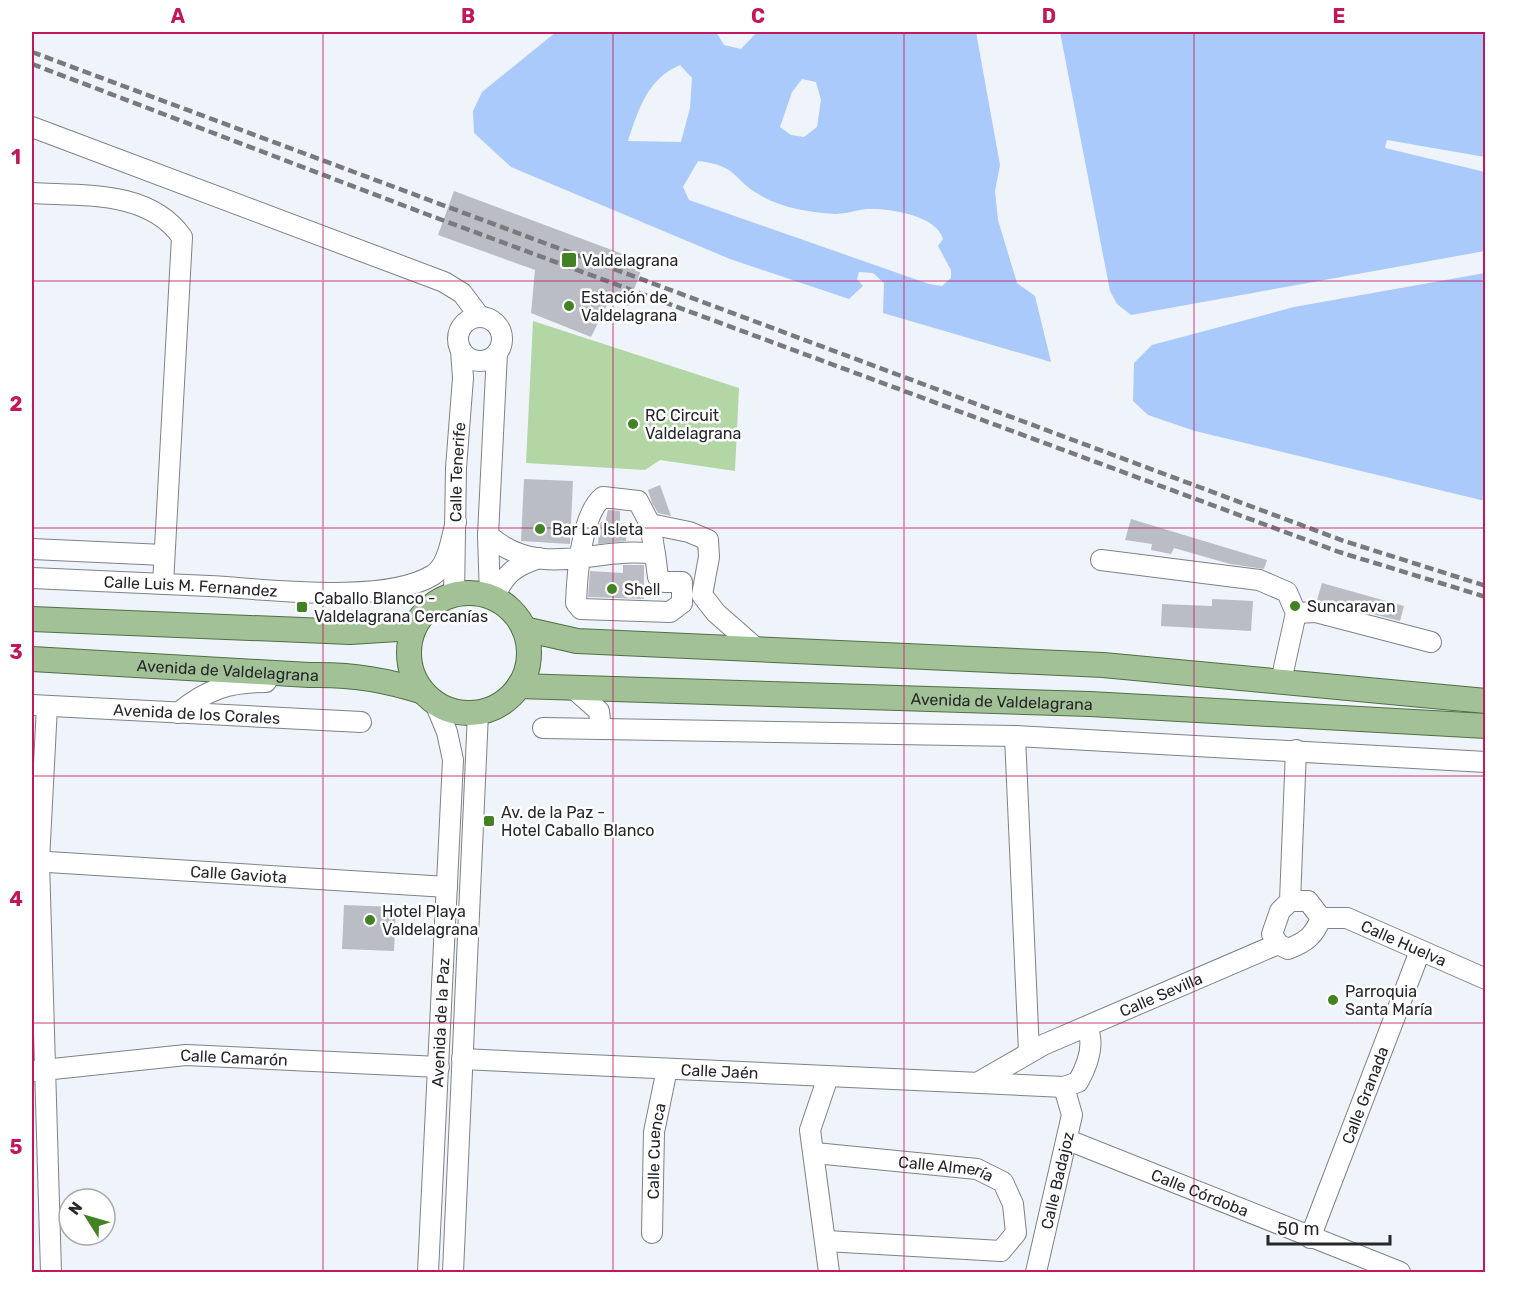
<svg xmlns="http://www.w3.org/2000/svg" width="1517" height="1304" font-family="Rubik,sans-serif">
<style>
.green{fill:#b2d7a5}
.water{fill:#aacafc;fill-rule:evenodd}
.building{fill:#babec4}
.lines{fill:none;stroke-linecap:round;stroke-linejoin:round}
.minor-casing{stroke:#7e8288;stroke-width:22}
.major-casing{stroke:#4f7044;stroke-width:26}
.minor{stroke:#fff;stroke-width:20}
.major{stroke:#a3c197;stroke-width:24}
.rail{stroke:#787a7e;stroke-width:4.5;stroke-dasharray:9 4.5;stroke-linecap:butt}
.grid{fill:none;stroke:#c2185b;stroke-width:1.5;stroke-opacity:0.55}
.poi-dot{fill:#428223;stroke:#fff;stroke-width:2}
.labels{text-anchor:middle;stroke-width:5;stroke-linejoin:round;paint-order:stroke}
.poi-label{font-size:16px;fill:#26272a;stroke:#fff;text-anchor:start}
.street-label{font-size:16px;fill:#26272a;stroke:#fff}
.neatline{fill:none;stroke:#c2185b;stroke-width:2}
.grid-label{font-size:20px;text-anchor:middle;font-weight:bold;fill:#c2185b}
</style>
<rect width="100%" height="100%" fill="#eff3fa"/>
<!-- green -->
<path class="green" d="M 533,321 L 739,388 L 735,471 L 660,460 L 645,470 L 526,463 Z"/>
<!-- water -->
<path class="water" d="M 556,32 L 716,32 L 724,45 L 741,49 L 757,32 L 976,32 L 1000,165 L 995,191 L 998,220 L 1017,283 L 1035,296 L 1051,362 L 883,313 L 884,283 L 873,273 L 859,272 L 857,279 L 863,286 L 849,299 L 730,259 L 511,167 L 474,133 L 473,111 L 482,92 ZM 680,65 L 692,78 L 690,108 L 681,142 L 628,141 C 638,110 648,78 680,65 ZM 802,79 L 816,82 L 821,100 L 817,127 L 804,137 L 791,135 L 780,127 L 792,92 ZM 698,161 C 740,166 731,179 760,195 C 781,208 810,212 835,214 C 846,214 856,210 867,209 C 888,208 937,215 943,239 L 938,246 L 951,270 L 951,278 L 942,286 L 929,284 L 689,200 L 683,187 Z
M 1060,32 L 1485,32 L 1485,157 L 1387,140 L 1385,148 L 1485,172 L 1485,251 L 1131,315 L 1117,304 L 1110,291 Z
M 1485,273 L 1485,501 L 1195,431 L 1148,415 L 1133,401 L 1134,363 L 1152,345 L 1294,307 Z"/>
<!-- building -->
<path class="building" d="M 454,191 L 644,262 L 628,306 L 610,299 L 591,337 L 531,313 L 535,270 L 438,235 Z
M 524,479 L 573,481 L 570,544 L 521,541 Z
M 660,485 L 671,516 L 658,513 L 652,503 L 648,490 Z
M 608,510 L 620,511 L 620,523 L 627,524 L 626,541 L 598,544 L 599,527 L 601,522 L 605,523 Z
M 1131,519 L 1267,560 L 1264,569 L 1230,564 L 1174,548 L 1171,554 L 1151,550 L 1152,544 L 1125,540 Z
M 623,565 L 644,565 L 644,599 L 588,597 L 590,571 L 623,573 Z
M 1322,583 L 1404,606 L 1400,621 L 1317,600 Z
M 1212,599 L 1253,601 L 1251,631 L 1161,626 L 1162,604 L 1212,606 Z
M 344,905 L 396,907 L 394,951 L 342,949 Z"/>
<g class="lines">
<defs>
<g id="minor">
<path d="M 32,127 L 444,282 L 462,293 L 480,317"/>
<path d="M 32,193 C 83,196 149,190 182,237 L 163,584"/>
<circle cx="480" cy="339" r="22"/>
<path d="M 650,524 L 689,532 L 708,540 L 709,557 L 702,595 L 716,613 L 756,648"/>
<path d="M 488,535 C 541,582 598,545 655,554 L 658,577 L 664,582 L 682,582 L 682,603 L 670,612 L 581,609 L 576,603 C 577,576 581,514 603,497 L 638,501 L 650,524 L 655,554"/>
<path d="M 32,549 L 164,555"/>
<path d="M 1101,560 L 1259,580 L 1287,592 L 1296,613 L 1281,681"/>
<path id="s1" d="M 32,578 C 91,581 150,583 209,586 C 267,589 384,605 433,575 C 449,565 451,538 456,522"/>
<path id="s2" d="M 454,595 L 456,468 L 463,378 L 461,350"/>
<path d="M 490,597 L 488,535 L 497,353"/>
<path d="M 493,598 C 506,574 512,567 539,558"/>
<path d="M 1296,613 L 1316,612 L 1431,642"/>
<path d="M 574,689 L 599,711 L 601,729"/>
<path id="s3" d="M 32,705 L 361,722"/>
<path d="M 47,706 L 39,861 L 51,1272"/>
<path d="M 178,713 C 208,689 228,682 266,682"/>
<path d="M 543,728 L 1015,736 L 1486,762"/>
<path d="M 1015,736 L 1029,1052"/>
<path id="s4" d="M 32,861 L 447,887"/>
<path d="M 1290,901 L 1308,901 L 1321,918 C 1314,936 1306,942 1288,949 L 1278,944 L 1272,934 L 1280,911 L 1290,901 L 1296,750"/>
<path id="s5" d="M 1321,918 L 1347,918 L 1486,979"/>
<path id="s6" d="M 462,1059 L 1064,1087 L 1078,1082 C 1087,1066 1095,1044 1087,1027"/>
<path id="s7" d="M 34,1071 L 186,1055 L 439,1067"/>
<path d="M 828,1077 L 810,1130 L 829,1272"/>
<path id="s8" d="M 979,1082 L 1043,1045 L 1278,944"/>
<path id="s9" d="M 1068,1140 L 1400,1272"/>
<path id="s10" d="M 815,1153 L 977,1169 L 1003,1182 L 1013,1204 L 1016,1233 L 1001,1251 L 826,1241"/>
<path id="s11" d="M 652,1233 L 654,1132 L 667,1069"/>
<path id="s12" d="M 1310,1238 L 1420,951"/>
<path id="s13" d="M 428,1272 L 453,760 L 447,732 L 435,703"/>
<path d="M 453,1272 L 478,713"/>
<path id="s14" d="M 1036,1272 L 1072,1115 L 1064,1087"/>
</g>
<g id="major">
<circle cx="469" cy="653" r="60"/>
<path d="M 32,619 L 350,632 L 414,628"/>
<path d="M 524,629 L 577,641 L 1103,665 L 1486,701"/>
<path id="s15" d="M 32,659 L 309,675 C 349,674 385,679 423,692"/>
<path id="s16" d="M 519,686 L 1090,704 L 1486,726"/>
</g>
</defs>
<!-- minor casing -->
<use href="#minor" class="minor-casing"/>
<!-- major casing -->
<use href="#major" class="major-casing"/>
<!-- minor -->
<use href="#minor" class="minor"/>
<!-- major -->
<use href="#major" class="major"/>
<!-- rail -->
<path class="rail" d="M 32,52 L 1344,541 L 1486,586
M 32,64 L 426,214 L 1339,552 L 1486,597"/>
</g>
<!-- grid -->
<path class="grid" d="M 323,32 L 323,1272M 613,32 L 613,1272M 904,32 L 904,1272M 1194,32 L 1194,1272M 32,281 L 1486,281M 32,528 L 1486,528M 32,776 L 1486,776M 32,1023 L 1486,1023"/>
<!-- markers -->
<g class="poi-dot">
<rect x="561" y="252" width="16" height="16" rx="3"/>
<circle cx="569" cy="306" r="6"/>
<circle cx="633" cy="424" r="6"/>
<circle cx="540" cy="529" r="6"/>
<circle cx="612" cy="589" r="6"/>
<circle cx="1295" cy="606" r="6"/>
<rect x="296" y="601" width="12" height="12" rx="3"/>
<rect x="483" y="815" width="12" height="12" rx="3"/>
<circle cx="370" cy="920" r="6"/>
<circle cx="1333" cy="1000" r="6"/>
</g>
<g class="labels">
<!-- poi labels -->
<g class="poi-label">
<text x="582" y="266">Valdelagrana</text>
<text x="581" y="303">Estación de<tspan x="581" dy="18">Valdelagrana</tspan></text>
<text x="645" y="421">RC Circuit<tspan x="645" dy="18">Valdelagrana</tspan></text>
<text x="552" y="535">Bar La Isleta</text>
<text x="624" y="595">Shell</text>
<text x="314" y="604">Caballo Blanco -<tspan x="314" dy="18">Valdelagrana Cercanías</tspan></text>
<text x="1307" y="612">Suncaravan</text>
<text x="501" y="818">Av. de la Paz -<tspan x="501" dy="18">Hotel Caballo Blanco</tspan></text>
<text x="382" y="917">Hotel Playa<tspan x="382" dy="18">Valdelagrana</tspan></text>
<text x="1345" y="997">Parroquia<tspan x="1345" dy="18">Santa María</tspan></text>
</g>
<!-- street labels -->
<g class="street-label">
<text dy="6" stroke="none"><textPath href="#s2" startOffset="123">Calle Tenerife</textPath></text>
<text dy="6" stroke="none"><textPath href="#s1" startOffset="159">Calle Luis M. Fernandez</textPath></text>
<text dy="6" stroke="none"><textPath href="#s15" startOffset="196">Avenida de Valdelagrana</textPath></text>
<text dy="6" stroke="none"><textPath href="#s16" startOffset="483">Avenida de Valdelagrana</textPath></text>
<text dy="6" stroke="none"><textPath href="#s3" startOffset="165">Avenida de los Corales</textPath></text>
<text dy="6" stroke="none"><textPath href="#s4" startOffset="207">Calle Gaviota</textPath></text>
<text dy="6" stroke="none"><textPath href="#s5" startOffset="88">Calle Huelva</textPath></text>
<text dy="6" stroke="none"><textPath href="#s8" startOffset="202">Calle Sevilla</textPath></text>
<text dy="6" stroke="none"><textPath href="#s13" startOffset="250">Avenida de la Paz</textPath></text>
<text dy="6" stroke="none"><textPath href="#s7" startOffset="201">Calle Camarón</textPath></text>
<text dy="6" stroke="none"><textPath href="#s6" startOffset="258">Calle Jaén</textPath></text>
<text dy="6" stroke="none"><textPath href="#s12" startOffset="153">Calle Granada</textPath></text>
<text dy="6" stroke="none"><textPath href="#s11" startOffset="82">Calle Cuenca</textPath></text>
<text dy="6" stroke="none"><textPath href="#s10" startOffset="132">Calle Almería</textPath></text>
<text dy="6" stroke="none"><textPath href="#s14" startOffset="94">Calle Badajoz</textPath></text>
<text dy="6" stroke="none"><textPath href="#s9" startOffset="142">Calle Córdoba</textPath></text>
</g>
</g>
<!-- border -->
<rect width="1517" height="1304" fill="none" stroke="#ffffff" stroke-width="66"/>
<!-- north arrow -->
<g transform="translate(87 1217) rotate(307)"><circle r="28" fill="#ffffff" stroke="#a8a9aa" stroke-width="1.5"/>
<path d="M0-4.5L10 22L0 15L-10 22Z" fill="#428223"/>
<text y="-9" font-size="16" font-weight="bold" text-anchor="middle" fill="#26272a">N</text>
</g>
<!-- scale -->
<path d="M1268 1235v9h122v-9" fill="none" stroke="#26272a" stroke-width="3"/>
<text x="1277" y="1235" font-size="18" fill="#26272a" stroke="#ffffff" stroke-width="4.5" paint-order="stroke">50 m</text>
<rect x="33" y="33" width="1451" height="1238" class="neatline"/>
<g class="grid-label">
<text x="178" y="23">A</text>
<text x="468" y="23">B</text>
<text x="758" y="23">C</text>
<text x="1049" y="23">D</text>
<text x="1339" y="23">E</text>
<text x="16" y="164">1</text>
<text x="16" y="411">2</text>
<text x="16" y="659">3</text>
<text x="16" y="906">4</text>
<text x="16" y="1154">5</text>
</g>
</svg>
